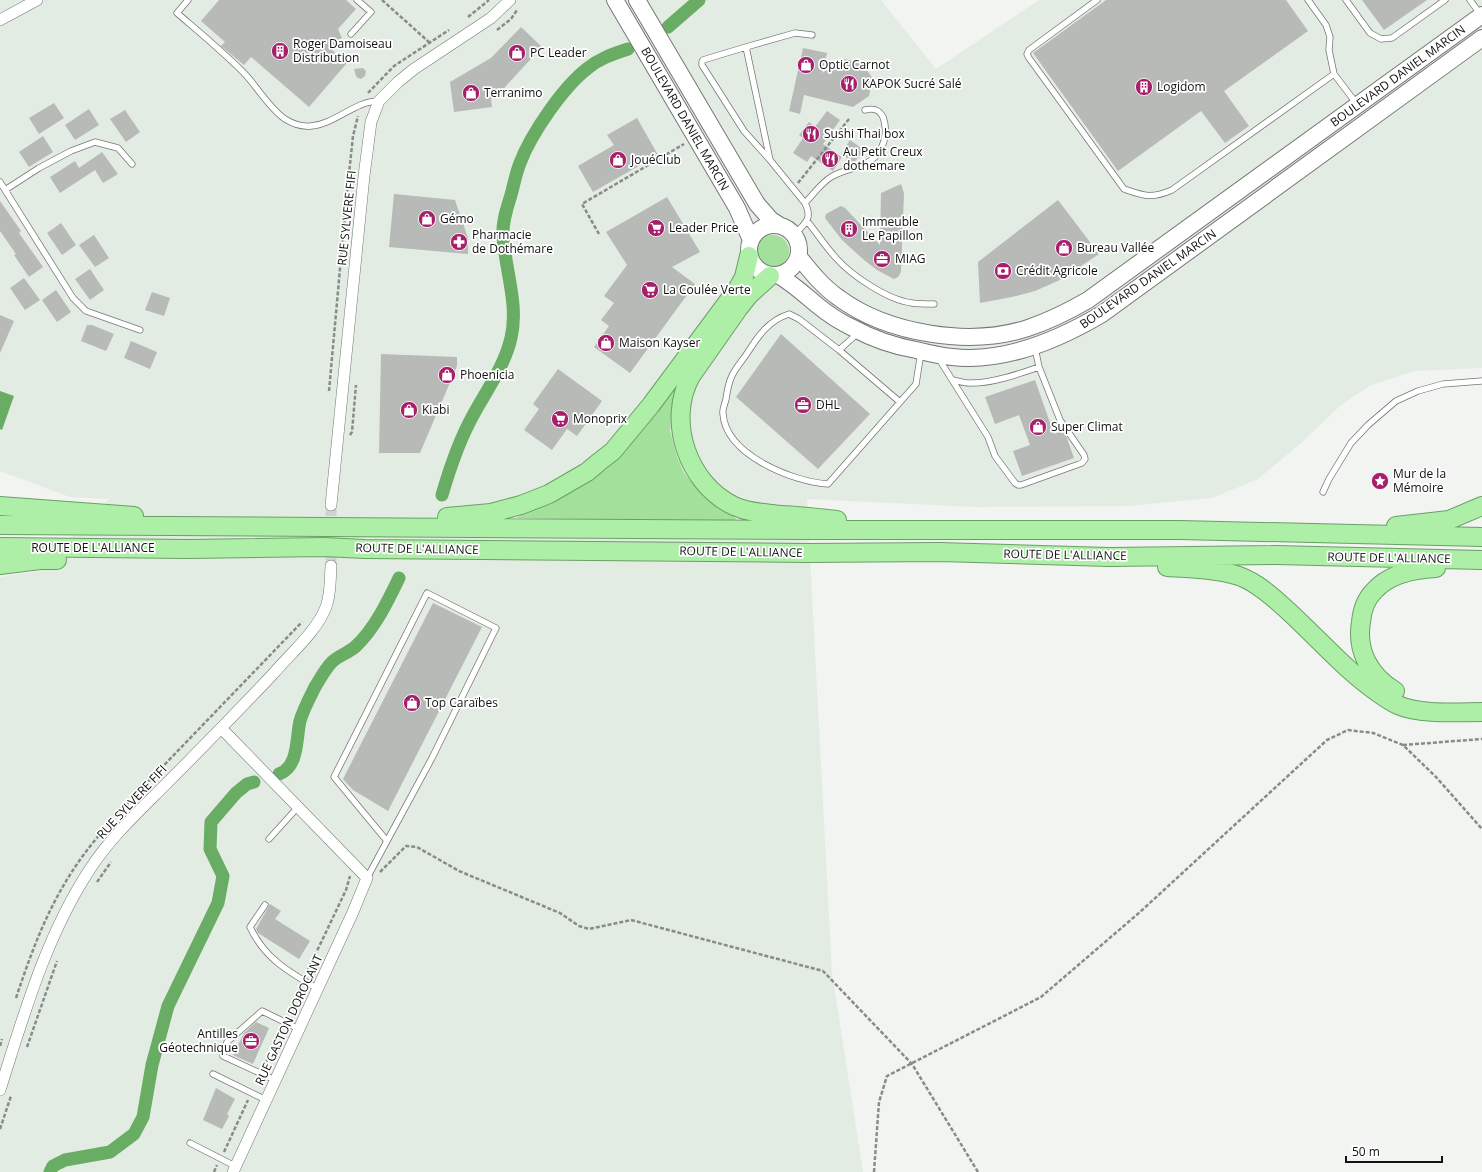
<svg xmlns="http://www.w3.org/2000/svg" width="1482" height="1172" font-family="'Open Sans',sans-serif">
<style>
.built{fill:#e3ece2}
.green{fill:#a2e09b}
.water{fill:#69ac63}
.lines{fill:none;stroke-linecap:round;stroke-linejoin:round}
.canal{stroke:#69ac63;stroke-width:13}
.building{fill:#b7bab6}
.minor-tunnel{stroke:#cfd2cf;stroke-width:11;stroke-dasharray:11 5.5;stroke-linecap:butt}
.service-casing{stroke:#757774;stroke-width:7}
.minor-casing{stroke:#757774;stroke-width:12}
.secondary-casing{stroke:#757774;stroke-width:18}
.trunk-casing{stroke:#6a9f65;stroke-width:20}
.path{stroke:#898b89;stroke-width:2.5;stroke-dasharray:4 2;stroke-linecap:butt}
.service{stroke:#fff;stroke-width:5.5}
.minor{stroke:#fff;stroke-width:11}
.secondary{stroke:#fff;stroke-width:16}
.trunk{stroke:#aeefa8;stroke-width:18}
.labels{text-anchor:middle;stroke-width:3.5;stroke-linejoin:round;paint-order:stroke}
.poi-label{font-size:12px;fill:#111211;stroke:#fff;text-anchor:start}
.street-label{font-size:12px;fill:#111211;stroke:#fff}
</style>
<rect width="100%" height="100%" fill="#f1f4f1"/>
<!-- built -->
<path class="built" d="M 0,0 L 881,0 L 936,69 L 1039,0 L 1482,0 L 1482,368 L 1415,371 L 1371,385 L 1341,405 L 1301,443 L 1258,479 L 1212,498 L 1128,506 L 976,507 L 807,499 L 832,973 L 863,1172 L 0,1172 L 0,577 L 39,571 L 109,499 L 70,497 L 0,471 Z"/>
<!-- green -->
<path class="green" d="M757 251a16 16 0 1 1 32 0a16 16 0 1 1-32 0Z
M 680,380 L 673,401 L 670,431 L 677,457 L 684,473 L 704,497 L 734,516 L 737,521 L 516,518 L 566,491 Z"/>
<!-- water -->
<path class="water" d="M 0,391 L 14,396 L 2,430 L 0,429 Z"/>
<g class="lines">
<!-- canal -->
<path class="canal" d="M 668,27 L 699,0
M 442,495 C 449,471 457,447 468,425 C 482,396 504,369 511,338 C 519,305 505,269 503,236 C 502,222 507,208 511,195 C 514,184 516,173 520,163 C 531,134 563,87 588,68 C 600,58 613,54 628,49
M 279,774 C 299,767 296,738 300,721 C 303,710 310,697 315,687 C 320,679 325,669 332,662 C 338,656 348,653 355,647 C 374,630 388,601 399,578
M 50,1172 L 53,1166 L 65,1160 L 110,1152 L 134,1134 L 143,1117 L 152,1065 L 168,1006 L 218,903 L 223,876 L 210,849 L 211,822 L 236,793 L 247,784 L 254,782"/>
</g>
<!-- building -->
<path class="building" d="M 219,0 L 346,0 L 356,9 L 338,29 L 342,38 L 338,40 L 332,50 L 347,63 L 309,107 L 251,57 L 244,65 L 221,46 L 225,42 L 201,21 Z
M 1106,0 L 1286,0 L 1308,31 L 1224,91 L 1249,126 L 1225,143 L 1201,111 L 1118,171 L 1033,53 Z
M 1362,0 L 1427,0 L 1384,30 Z
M 521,27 L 542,47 L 505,87 L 503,95 L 500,98 L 491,99 L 492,107 L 454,112 L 450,82 L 491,58 Z
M 803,48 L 827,53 L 822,73 L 845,59 L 863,64 L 873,79 L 869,96 L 853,107 L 804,95 L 800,114 L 789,111 Z
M 363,68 L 366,71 L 365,76 L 361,79 L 358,78 L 356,76 L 354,69 Z
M 54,103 L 64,118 L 39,134 L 29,118 Z
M 89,109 L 99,125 L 75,140 L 65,125 Z
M 125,110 L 140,132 L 126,142 L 110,119 Z
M 827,111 L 840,120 L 823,144 L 842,157 L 833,171 L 811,156 L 807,162 L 793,153 L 803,138 L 799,135 L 809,122 L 815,127 Z
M 637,118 L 658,155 L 593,192 L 578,166 L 614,145 L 607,135 Z
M 43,136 L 53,152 L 29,167 L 19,152 Z
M 850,140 L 864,150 L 854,163 L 841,154 Z
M 102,152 L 118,174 L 103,183 L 95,170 L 60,193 L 50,177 L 75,161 L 79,168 Z
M 901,184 L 904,193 L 901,272 L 898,277 L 894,279 L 877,270 L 864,260 L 842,240 L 825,218 L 826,214 L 837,208 L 841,206 L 845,208 L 880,245 L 881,193 Z
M 394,194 L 455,200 L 468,238 L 468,254 L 389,247 Z
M 667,197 L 700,252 L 672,267 L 695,284 L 630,373 L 594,347 L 609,326 L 601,320 L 614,303 L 604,296 L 627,265 L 606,232 Z
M 1058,200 L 1099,254 L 1062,279 L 1035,291 L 1012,297 L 980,303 L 978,262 Z
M 0,201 L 21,231 L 19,233 L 43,267 L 29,277 L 14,255 L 16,254 L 0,231 Z
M 61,223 L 76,245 L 62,255 L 47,233 Z
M 94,235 L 109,258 L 95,267 L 79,245 Z
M 90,269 L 104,290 L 90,300 L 75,279 Z
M 24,278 L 40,300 L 25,310 L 10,288 Z
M 56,290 L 71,312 L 57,322 L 42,300 Z
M 152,292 L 170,298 L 164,316 L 145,310 Z
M 0,315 L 14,321 L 0,353 Z
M 87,325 L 92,325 L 114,334 L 106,351 L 81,341 Z
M 781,334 L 870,414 L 818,469 L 736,397 Z
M 131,341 L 157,352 L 150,369 L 124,358 Z
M 381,354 L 457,357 L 457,366 L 420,453 L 379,453 Z
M 558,369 L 602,401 L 577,436 L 567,429 L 552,450 L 524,430 L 539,409 L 533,404 Z
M 1035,380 L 1054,434 L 1063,431 L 1067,438 L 1074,458 L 1022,476 L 1013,451 L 1030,445 L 1019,415 L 995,424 L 985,397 Z
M 433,603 L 482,627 L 388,811 L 353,790 L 343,779 Z
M 270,904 L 281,911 L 275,919 L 310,941 L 299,959 L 258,933 L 256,929 Z
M 256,1022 L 269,1028 L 253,1064 L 233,1055 L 244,1033 Z
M 216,1088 L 235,1099 L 227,1114 L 229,1116 L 222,1129 L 203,1120 Z"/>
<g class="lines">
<!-- minor-tunnel -->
<path class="minor-tunnel" d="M 331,505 L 331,566"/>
<defs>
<path id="service" d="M 188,0 L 177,13 C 199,32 222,51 243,72 C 257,86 268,107 285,119 C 293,124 301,127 311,126 C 336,124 354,101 379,101
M 1097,0 L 1029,50 L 1027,54 L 1029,58 L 1124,189 C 1144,196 1151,199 1172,190 L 1334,74
M 1308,0 L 1326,25 L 1330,37 L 1329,50 L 1334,74 L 1356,103
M 1346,0 L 1370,33 L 1381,39 L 1392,38 L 1445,0
M 1470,0 L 1481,15
M 351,34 L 371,12 L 357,0
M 746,47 L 795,33 L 812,35
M 770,160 L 746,47 L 703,60 L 702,62 L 702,65 L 744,131 L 770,160 L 805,203 C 813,219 805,223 795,234
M 0,182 L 73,298 L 86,311 L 140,330
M 5,190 L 39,168 L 71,151 L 95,142 L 118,148 L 132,164
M 805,203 C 813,195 821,183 831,177 C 851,165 876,169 884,141 C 886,133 886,125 883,117 C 879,109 873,108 865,110
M 807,221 C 817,233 825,246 836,258 C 852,276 888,300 912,303 C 919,304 927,304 934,304
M 839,350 L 858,333
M 939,359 L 988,437 L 995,456 L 1015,483 L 1018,485 L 1021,485 L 1082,463 L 1085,459 L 1084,455 L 1060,420 L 1039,367 L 1035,348
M 953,380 C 958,381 964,383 969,383 C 990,384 1019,374 1039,367
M 900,402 L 839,350 L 799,319 L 789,314 C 767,321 757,338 746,355 C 741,362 734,370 731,378 C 728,385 727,392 726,399 C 725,404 722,409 723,414 C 726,455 793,482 828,484 L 916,384 L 921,352
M 1323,492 L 1329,479 L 1351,443 L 1368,425 L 1396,401 L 1418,391 L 1443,384 L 1482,381
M 427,593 L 496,628 L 432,758 L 387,841 L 334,777 Z
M 269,839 L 298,807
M 367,878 L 387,841
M 265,905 L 250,927 C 265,959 289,972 318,989
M 213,1074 L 266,1100
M 275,1080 L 223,1056 L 227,1042 L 262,1011 L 299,1029
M 190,1143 L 235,1166"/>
<path id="minor" d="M 0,20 L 37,0
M 331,505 L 364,176 L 371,122 L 379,101 L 398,82 L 414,69 L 491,18 L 510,0
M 221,728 L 367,878 L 353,912 L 233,1172
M 0,1090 C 24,1014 46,936 90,869 C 110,838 138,812 164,786 C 201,749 237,712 273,674 C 290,654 317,631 326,607 C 331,594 330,579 331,566"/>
<path id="secondary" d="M 615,0 L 737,208 L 751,240
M 637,0 L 757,204 L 771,220 L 779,225
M749 250a25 25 0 1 1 50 0a25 25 0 1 1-50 0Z
M 799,257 C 811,272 823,287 839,298 C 888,334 970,347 1028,328 C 1049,321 1069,311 1088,300 L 1482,15
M 778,275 C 793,284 804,294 817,305 C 828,314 840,322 853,328 C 873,339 894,346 916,350 C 928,353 940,356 952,357 C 1003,363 1058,340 1102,314 L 1482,38"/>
<path id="trunk" d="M 770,276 L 749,295 L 738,309 L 691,376 C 666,421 688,484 734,506 C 749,513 766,513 782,515 C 800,516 819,518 837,520
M 0,506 L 134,516
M 447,517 L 491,513 L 521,505 L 549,494 L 587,472 L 599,462 L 613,451 L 651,405 L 738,288 L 744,277 L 749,256
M 0,525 L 811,530 L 1180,530 L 1482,537
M 1396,526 L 1449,520 L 1482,506
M 0,547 L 188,549 L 324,547 L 365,549 L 806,553 L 939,552 L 1109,557 L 1276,555 L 1482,560
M 0,565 L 40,560 L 57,560
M 1167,567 C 1189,568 1218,569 1239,576 C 1256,582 1272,596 1286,609 C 1316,636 1344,669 1377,692 C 1384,697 1391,702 1398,705 C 1420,715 1458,712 1482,712
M 1395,691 C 1370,676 1356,651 1361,622 C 1362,611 1366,599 1374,591 C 1389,574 1414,569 1436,568"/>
</defs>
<!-- service casing -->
<use href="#service" class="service-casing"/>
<!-- minor casing -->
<use href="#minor" class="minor-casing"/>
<!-- secondary casing -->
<use href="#secondary" class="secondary-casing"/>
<!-- trunk casing -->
<use href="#trunk" class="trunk-casing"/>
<!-- path -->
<path class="path" d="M 382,0 L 430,43
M 468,17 L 489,0
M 497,30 L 511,19 L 517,10
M 368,93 L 394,66 L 449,30
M 798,183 L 849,119
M 599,234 L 582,204 L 684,144
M 329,391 L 346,202 L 353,136 L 358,116
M 350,435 L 352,432 L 356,385
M 1403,745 L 1482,739
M 115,817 L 142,788 L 302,622
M 380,872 L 406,846 L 417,847 L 459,871 L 560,913 L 579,926 L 589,929 L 631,920 L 823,971 L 912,1064 L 978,1172
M 97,882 L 111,862
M 307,972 L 346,890 L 350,876
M 16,998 C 37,935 57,884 101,833
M 288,1014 L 300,988
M 0,1046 L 2,1039
M 27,1047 L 57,961
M 264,1067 L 281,1030
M 0,1129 L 11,1096
M 224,1152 L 248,1100
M 214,1172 L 217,1165
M 874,1172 L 879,1102 L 887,1076 L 1041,997 L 1140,912 L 1327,740 L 1348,730 L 1373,733 L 1403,745 L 1436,777 L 1482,829"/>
<!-- service -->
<use href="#service" class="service"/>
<!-- minor -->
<use href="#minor" class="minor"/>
<!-- secondary -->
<use href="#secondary" class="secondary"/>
<!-- trunk -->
<use href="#trunk" class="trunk"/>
</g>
<!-- icons -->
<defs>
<symbol id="building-disc" viewBox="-11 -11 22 22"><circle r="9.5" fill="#a51f6a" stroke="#fff"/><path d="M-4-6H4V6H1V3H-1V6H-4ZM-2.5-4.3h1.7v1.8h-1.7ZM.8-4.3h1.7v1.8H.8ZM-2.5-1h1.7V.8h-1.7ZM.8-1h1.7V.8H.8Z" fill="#fff"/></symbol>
<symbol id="shop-disc" viewBox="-11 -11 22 22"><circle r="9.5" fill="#a51f6a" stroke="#fff"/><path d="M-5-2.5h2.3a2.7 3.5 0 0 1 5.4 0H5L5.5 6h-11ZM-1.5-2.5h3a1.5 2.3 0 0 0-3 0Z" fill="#fff"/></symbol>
<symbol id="restaurant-disc" viewBox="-11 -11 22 22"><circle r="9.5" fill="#a51f6a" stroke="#fff"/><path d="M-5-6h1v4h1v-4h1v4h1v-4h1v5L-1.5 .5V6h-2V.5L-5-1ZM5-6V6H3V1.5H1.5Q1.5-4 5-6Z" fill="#fff"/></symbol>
<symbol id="supermarket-disc" viewBox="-11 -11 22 22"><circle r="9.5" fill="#a51f6a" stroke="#fff"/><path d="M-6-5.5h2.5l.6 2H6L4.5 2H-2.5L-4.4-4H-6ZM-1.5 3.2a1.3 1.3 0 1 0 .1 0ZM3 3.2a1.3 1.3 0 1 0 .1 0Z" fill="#fff"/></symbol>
<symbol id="pharmacy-disc" viewBox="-11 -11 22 22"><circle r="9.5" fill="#a51f6a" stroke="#fff"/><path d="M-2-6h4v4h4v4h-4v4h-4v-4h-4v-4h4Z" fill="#fff"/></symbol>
<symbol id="office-disc" viewBox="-11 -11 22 22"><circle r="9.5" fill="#a51f6a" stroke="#fff"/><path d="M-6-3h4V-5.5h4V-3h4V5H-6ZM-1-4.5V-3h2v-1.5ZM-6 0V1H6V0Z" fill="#fff"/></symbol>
<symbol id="bank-disc" viewBox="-11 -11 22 22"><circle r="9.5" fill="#a51f6a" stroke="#fff"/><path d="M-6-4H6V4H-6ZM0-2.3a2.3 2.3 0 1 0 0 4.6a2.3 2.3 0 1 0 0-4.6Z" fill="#fff"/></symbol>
<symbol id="sight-disc" viewBox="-11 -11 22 22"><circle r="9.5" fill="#a51f6a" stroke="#fff"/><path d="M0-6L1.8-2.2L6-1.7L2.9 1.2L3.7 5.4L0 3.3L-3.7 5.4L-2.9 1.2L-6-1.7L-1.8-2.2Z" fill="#fff"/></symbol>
</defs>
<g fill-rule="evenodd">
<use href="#building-disc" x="270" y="41" width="20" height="20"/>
<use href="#shop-disc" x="507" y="43" width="20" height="20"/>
<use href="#shop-disc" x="796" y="55" width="20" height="20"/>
<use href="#restaurant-disc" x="839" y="74" width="20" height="20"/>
<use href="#building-disc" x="1134" y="77" width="20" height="20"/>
<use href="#shop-disc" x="461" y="83" width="20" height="20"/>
<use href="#restaurant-disc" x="801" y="124" width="20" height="20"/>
<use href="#restaurant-disc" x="820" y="149" width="20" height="20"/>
<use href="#shop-disc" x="608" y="150" width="20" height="20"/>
<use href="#shop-disc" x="417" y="209" width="20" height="20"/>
<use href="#supermarket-disc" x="646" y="218" width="20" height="20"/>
<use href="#building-disc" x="839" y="219" width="20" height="20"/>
<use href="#pharmacy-disc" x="449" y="232" width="20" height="20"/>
<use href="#shop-disc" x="1054" y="238" width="20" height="20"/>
<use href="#office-disc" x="872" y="249" width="20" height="20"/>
<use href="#bank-disc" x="993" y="261" width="20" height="20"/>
<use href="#supermarket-disc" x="640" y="280" width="20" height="20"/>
<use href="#shop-disc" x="596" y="333" width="20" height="20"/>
<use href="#shop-disc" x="437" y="365" width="20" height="20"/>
<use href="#office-disc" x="793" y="395" width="20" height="20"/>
<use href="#shop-disc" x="399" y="400" width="20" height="20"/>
<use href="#supermarket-disc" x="550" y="409" width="20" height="20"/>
<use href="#shop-disc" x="1028" y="417" width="20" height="20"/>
<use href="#sight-disc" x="1370" y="471" width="20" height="20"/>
<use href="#shop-disc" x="402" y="693" width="20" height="20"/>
<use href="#office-disc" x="241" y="1031" width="20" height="20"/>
</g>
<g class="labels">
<!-- poi labels -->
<g class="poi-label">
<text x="293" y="48">Roger Damoiseau<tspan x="293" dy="14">Distribution</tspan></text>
<text x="530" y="57">PC Leader</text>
<text x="819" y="69">Optic Carnot</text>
<text x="862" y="88">KAPOK Sucré Salé</text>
<text x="1157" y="91">Logidom</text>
<text x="484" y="97">Terranimo</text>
<text x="824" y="138">Sushi Thai box</text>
<text x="843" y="156">Au Petit Creux<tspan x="843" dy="14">dothemare</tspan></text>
<text x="631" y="164">JouéClub</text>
<text x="440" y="223">Gémo</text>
<text x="862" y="226">Immeuble<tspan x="862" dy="14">Le Papillon</tspan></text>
<text x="669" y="232">Leader Price</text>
<text x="472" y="239">Pharmacie<tspan x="472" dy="14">de Dothémare</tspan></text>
<text x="1077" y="252">Bureau Vallée</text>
<text x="895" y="263">MIAG</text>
<text x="1016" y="275">Crédit Agricole</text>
<text x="663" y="294">La Coulée Verte</text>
<text x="619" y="347">Maison Kayser</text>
<text x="460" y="379">Phoenicia</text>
<text x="816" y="409">DHL</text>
<text x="422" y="414">Kiabi</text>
<text x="573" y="423">Monoprix</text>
<text x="1051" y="431">Super Climat</text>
<text x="1393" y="478">Mur de la<tspan x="1393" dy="14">Mémoire</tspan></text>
<text x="425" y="707">Top Caraïbes</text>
<text x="238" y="1038" text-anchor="end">Antilles<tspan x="238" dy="14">Géotechnique</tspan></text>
</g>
<!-- street labels -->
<g class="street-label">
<text transform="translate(1398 76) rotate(-36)" y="4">BOULEVARD DANIEL MARCIN</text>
<text transform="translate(685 119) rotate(60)" y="4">BOULEVARD DANIEL MARCIN</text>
<text transform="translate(347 218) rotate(-84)" y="4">RUE SYLVERE FIFI</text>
<text transform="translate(1148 279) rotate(-35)" y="4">BOULEVARD DANIEL MARCIN</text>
<text x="93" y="552">ROUTE DE L'ALLIANCE</text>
<text transform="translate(417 549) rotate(1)" y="4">ROUTE DE L'ALLIANCE</text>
<text transform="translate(741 552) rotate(1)" y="4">ROUTE DE L'ALLIANCE</text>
<text transform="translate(1065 555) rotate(1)" y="4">ROUTE DE L'ALLIANCE</text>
<text transform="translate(1389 558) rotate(1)" y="4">ROUTE DE L'ALLIANCE</text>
<text transform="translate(132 802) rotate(-47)" y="4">RUE SYLVERE FIFI</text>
<text transform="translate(289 1020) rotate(-65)" y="4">RUE GASTON DOROCANT</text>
</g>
</g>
<!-- scale -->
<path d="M1346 1156v6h96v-6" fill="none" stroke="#111211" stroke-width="2"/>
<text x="1352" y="1156" font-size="12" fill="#111211" stroke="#ffffff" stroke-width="3" paint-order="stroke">50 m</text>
</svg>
